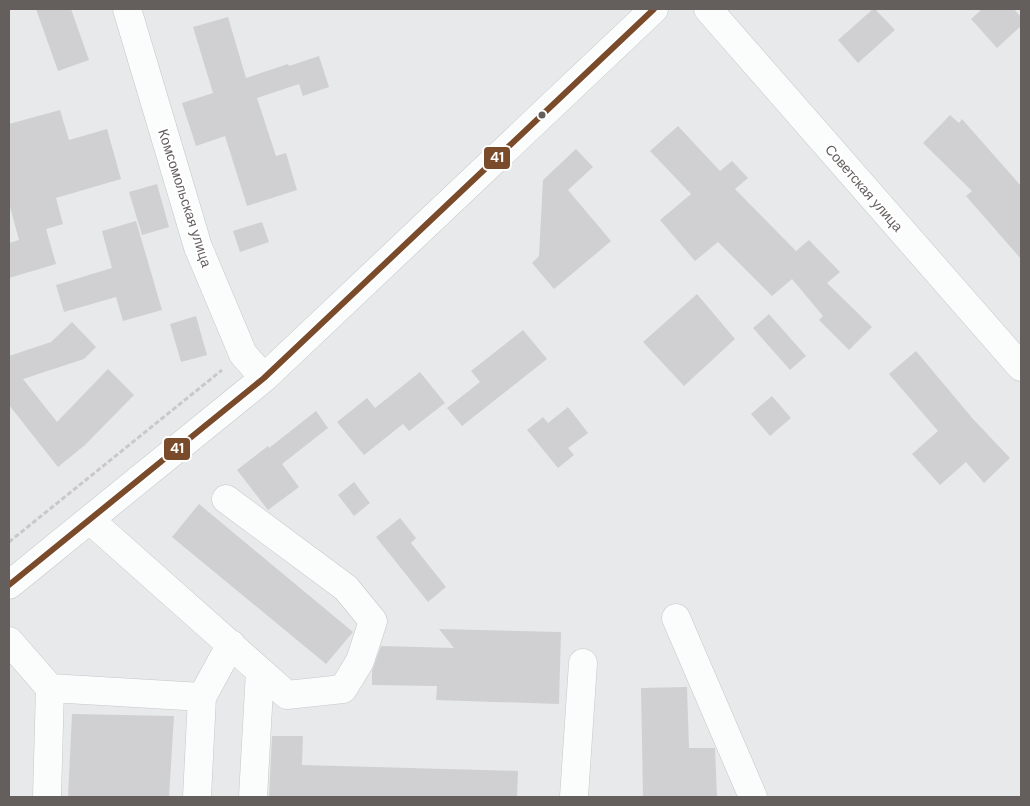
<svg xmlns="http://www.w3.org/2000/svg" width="1030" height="806" font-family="'DM Sans',sans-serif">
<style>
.building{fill:#d0d0d2}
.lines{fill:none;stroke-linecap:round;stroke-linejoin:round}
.minor-casing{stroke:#c7c7c8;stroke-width:29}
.path{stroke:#ccc7cb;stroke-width:3;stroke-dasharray:5 2.5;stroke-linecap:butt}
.minor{stroke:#fbfcfc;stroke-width:28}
.bus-1-casing{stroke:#fff;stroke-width:10}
.bus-1{stroke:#7a4b2a;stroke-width:6}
.bus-dot{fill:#645e5d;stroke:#fff;stroke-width:2}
.labels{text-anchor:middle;stroke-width:5;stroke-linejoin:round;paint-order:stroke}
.street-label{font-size:14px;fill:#645e5d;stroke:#fff}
.line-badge{stroke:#fff;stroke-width:2}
.badge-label{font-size:14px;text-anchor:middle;font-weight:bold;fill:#fff}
</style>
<rect width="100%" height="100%" fill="#e7e9eb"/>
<!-- building -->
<path class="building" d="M 36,9 L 71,9 L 89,60 L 58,71 Z
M 873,9 L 875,9 L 895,30 L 858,63 L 838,40 Z
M 982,9 L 1014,9 L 1021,17 L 1021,26 L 997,48 L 971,19 Z
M 228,17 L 246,78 L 288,64 L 289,66 L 319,56 L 329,87 L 303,96 L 299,84 L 257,98 L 276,156 L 286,153 L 297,190 L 247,206 L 225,136 L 196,146 L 182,103 L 213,93 L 193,27 Z
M 60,110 L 69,140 L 107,129 L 121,179 L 56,198 L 63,224 L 46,229 L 56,264 L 9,278 L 9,243 L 19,240 L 9,203 L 9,124 Z
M 950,115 L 959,123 L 962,119 L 1021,186 L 1021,259 L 966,196 L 972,191 L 923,143 Z
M 678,126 L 720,171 L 732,161 L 748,178 L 735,189 L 796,251 L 809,240 L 840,272 L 827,283 L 872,327 L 849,350 L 819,320 L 823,316 L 792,279 L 772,296 L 718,242 L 695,261 L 660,220 L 691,194 L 650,151 Z
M 576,149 L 593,167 L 568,190 L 611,241 L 554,289 L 532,263 L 539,256 L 543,180 Z
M 157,184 L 169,227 L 142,235 L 129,192 Z
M 136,221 L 162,310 L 123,321 L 116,297 L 64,312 L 56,285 L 112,268 L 102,231 Z
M 262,222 L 269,242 L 240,252 L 233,231 Z
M 697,294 L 735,339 L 684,386 L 643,342 Z
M 769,314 L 806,356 L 790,370 L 753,328 Z
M 196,316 L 207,355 L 181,362 L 170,324 Z
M 72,322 L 96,347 L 84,359 L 23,379 L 57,422 L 108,369 L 134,395 L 85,445 L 58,467 L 9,405 L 9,356 L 51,342 Z
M 523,330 L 547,359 L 462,426 L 447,408 L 480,382 L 471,371 Z
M 916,351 L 973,419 L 1010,458 L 984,483 L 966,462 L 940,485 L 912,454 L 938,431 L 889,374 Z
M 420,372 L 445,403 L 409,431 L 403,424 L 364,455 L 337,422 L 367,398 L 375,408 Z
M 772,396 L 791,418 L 770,436 L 751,414 Z
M 568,407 L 588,433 L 568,448 L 574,455 L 558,468 L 527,430 L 543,417 L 548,423 Z
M 316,411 L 328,428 L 282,464 L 299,487 L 268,510 L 237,470 L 268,446 L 269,448 Z
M 354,482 L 370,503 L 354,516 L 338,495 Z
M 199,504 L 353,632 L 326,664 L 172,537 Z
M 400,518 L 416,538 L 411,543 L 446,587 L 428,602 L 376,537 Z
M 439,629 L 561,632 L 559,704 L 436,700 L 437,686 L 372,685 L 372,671 L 381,646 L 454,648 Z
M 687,687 L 689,748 L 715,748 L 717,797 L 643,797 L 641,688 Z
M 72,714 L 174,716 L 169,797 L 68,797 Z
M 272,736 L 303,736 L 302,765 L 518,771 L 517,797 L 269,797 Z"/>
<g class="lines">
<defs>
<path id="minor" d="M 127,9 L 198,247 L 243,354 L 264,378
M 708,9 L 1021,367
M 90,520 L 287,695 L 343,689 L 360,661 L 373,621 L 346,588 L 226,499
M 9,585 L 264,378 L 654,9
M 676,618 L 753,797
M 9,641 L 50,688 L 202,697
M 47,797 L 50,688
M 197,797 L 202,697 L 231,644
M 253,797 L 260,671
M 574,797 L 583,663"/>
</defs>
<!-- minor casing -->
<use href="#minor" class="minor-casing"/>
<!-- path -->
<path class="path" d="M 9,542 L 222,370"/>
<!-- minor -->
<use href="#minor" class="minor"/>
<defs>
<path id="bus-1" d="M 9,585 L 264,378 L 654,9"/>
</defs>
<!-- bus-1 casing -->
<use href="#bus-1" class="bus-1-casing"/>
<!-- bus-1 -->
<use href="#bus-1" class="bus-1"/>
</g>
<!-- markers -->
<circle class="bus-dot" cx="542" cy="115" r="4.5"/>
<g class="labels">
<!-- street labels -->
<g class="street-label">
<text transform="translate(864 188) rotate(49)" y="5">Советская улица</text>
<text transform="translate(185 198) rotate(72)" y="5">Комсомольская улица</text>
</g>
</g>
<g class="line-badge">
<rect x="483" y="146" width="28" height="24" rx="5" fill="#7a4b2a"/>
<rect x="163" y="437" width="28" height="24" rx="5" fill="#7a4b2a"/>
</g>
<g class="badge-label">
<text x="497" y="162">41</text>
<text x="177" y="453">41</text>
</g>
<!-- border -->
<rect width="1030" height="806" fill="none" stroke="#645e5d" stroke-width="20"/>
</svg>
